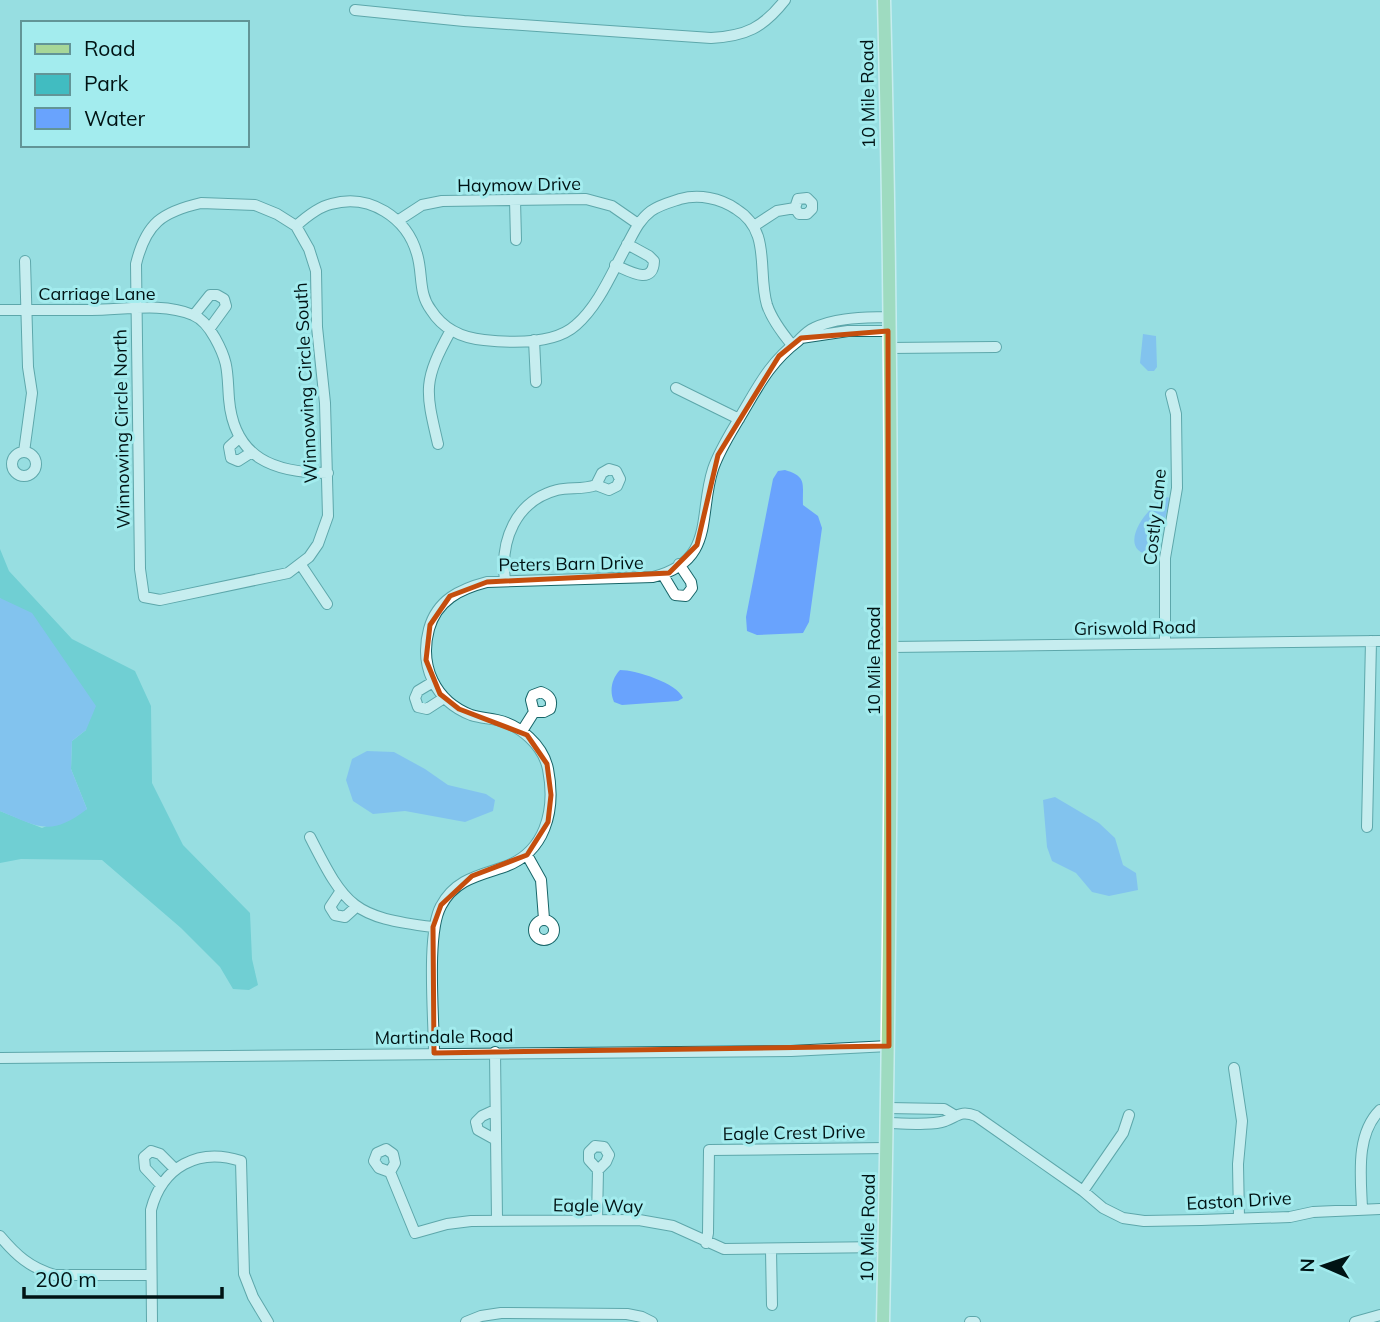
<svg xmlns="http://www.w3.org/2000/svg" width="1380" height="1322" font-family="Mulish,sans-serif">
<style>
.green{fill:#41bcc1}
.water{fill:#69a3fd}
.lines{fill:none;stroke-linecap:round;stroke-linejoin:round}
.minor-casing{stroke:#176568;stroke-width:12}
.major-casing{stroke:#fff;stroke-width:15}
.minor{stroke:#fff;stroke-width:10}
.major{stroke:#a7d798;stroke-width:12}
.marked{fill:none;stroke:#c54e0d;stroke-width:5;stroke-linejoin:round}
.labels{text-anchor:middle;stroke-width:6;stroke-linejoin:round;paint-order:stroke}
.street-label{font-size:18px;fill:#001314;stroke:#a3ecee}
</style>
<rect width="100%" height="100%" fill="#97dee1"/>
<!-- green -->
<path class="green" d="M 0,549 L 9,571 L 72,639 L 135,671 L 151,706 L 152,783 L 183,845 L 250,913 L 252,959 L 258,985 L 249,990 L 233,989 L 220,967 L 181,928 L 102,860 L 21,859 L 0,863 L 0,811 L 42,828 L 87,809 L 71,769 L 72,741 L 86,730 L 0,598 Z"/>
<!-- water -->
<path class="water" d="M 1143,334 L 1156,336 L 1157,367 L 1154,371 L 1148,371 L 1140,363 Z
M 785,470 C 808,477 802,484 803,505 L 818,516 L 822,528 L 809,622 L 803,633 L 757,635 L 747,631 L 746,617 L 773,479 L 778,471 Z
M 1168,497 L 1170,499 L 1157,550 L 1151,555 C 1114,551 1147,504 1168,497 Z
M 0,598 L 32,613 L 96,706 L 86,730 L 72,741 L 71,769 L 87,809 C 51,837 38,827 0,811 Z
M 620,670 C 636,670 677,683 683,698 L 678,701 L 622,705 L 614,702 C 609,691 612,678 620,670 Z
M 367,751 L 394,752 L 425,769 L 448,785 L 486,794 L 495,800 L 493,811 L 465,822 L 405,811 L 373,814 L 353,801 L 346,780 L 352,759 Z
M 1055,797 L 1099,823 L 1115,838 L 1123,865 L 1136,873 L 1138,890 L 1109,896 L 1092,892 L 1076,873 L 1052,861 L 1047,847 L 1043,800 Z"/>
<g class="lines">
<defs>
<path id="minor" d="M 355,10 L 464,21 L 711,38 C 746,36 763,28 785,0
M 515,200 L 516,240
M 201,203 L 255,205 L 277,214 L 296,226 L 309,249 L 316,271 L 317,327 L 325,403 L 328,516 L 318,544 L 309,557 L 288,573 L 160,600 L 144,597 L 140,569 L 136,264 C 146,223 162,212 201,203 Z
M 399,220 L 422,205 L 442,201 L 586,199 L 612,206 L 638,224
M 296,226 C 306,217 318,207 331,204 C 370,193 407,218 417,254 C 423,273 418,293 431,310 C 443,329 463,338 484,340 C 512,343 554,345 576,325 C 599,305 612,272 627,245 C 634,232 639,220 651,211 C 659,205 671,202 680,199 C 699,194 720,198 736,209 C 772,231 757,271 767,305 C 772,320 782,333 792,345
M 754,226 L 777,211 L 795,208 L 799,214 L 807,214 L 812,209 L 812,203 L 807,198 L 798,199 L 795,208
M 615,265 C 629,271 653,286 654,261 L 649,256 L 627,244
M 0,310 C 31,310 61,310 91,310 C 123,310 163,302 193,315 C 203,319 210,329 215,338 C 229,363 227,372 229,399 C 234,459 275,473 328,473
M 194,315 L 210,295 L 217,295 L 224,299 L 226,306 L 210,328
M 801,338 L 848,331 L 888,331
M 534,340 L 536,382
M 889,348 L 996,347
M 676,388 L 739,419
M 240,437 L 229,447 L 231,458 L 238,461 L 252,452
M 438,444 C 425,389 423,381 451,330
M 24,452 L 32,393 L 28,367 L 25,261
M12 464a12 12 0 1 1 24 0a12 12 0 1 1-24 0Z
M 609,469 L 616,471 L 620,479 L 617,486 L 609,490 L 596,485 L 602,473 Z
M 301,565 L 327,604
M 663,575 L 675,595 L 686,596 L 692,588 L 691,582 L 679,564
M 505,580 C 500,541 515,501 557,490 C 570,487 583,490 596,485
M 1165,643 L 1165,558 L 1177,488 L 1176,414 L 1171,394
M 891,647 L 1380,641
M 433,682 L 418,691 L 415,698 L 418,707 L 427,709 L 444,698
M 522,731 L 534,712 L 531,700 L 533,695 L 541,692 C 549,695 553,700 550,709 L 544,712 L 534,712
M 1367,827 L 1371,641
M 310,837 C 346,908 353,917 433,927
M 527,855 L 541,880 L 544,919
M 340,892 L 330,907 L 335,915 L 345,917 L 356,907
M534 930a10 10 0 1 1 20 0a10 10 0 1 1-20 0Z
M 495,1052 L 497,1220
M 434,1053 C 434,1018 426,933 441,906 C 454,881 476,876 501,868 C 546,854 556,810 548,769 C 543,745 520,725 497,720 C 488,718 480,718 471,715 C 435,701 419,666 429,629 C 437,600 460,589 487,582 L 653,577 C 716,561 698,515 713,469 C 719,451 730,434 740,417 C 758,387 769,363 798,341 C 803,336 807,331 814,328 C 837,317 864,318 888,317
M 0,1058 L 791,1051 L 889,1046
M 1234,1068 L 1242,1121 L 1238,1164 L 1239,1218
M 888,1108 L 944,1109 L 954,1115
M 495,1110 L 482,1116 L 476,1122 L 478,1130 L 496,1140
M 888,1123 C 903,1123 931,1126 945,1121 C 958,1116 961,1110 976,1116 L 1083,1191 L 1103,1208 L 1123,1218 L 1144,1221 L 1201,1220 L 1290,1217 L 1313,1212 L 1380,1209
M 390,1172 L 379,1168 L 374,1161 L 377,1153 L 386,1149 L 393,1154 L 395,1163 L 390,1172 L 415,1233 L 447,1224 L 471,1221 L 639,1220 L 673,1226 L 724,1249 L 885,1247
M 161,1185 L 145,1168 L 144,1157 L 151,1151 L 160,1154 L 175,1169
M 1083,1191 L 1123,1133 L 1129,1115
M 1362,1209 C 1361,1177 1355,1135 1380,1110
M 597,1220 L 598,1170 L 589,1160 L 589,1152 L 595,1146 L 604,1147 L 609,1155 L 606,1162 L 598,1170
M 0,1236 C 16,1255 30,1268 55,1275 L 151,1275
M 706,1243 L 708,1233 L 709,1150 L 887,1148
M 771,1250 L 772,1305
M 152,1322 L 151,1210 C 162,1167 198,1147 241,1161 L 244,1274 L 253,1297 L 268,1322
M 466,1322 L 481,1316 L 501,1313 L 627,1314 L 642,1317 L 652,1322
M 970,1322 L 975,1322
M 1355,1322 L 1380,1315"/>
<path id="major" d="M 883,1322 C 892,882 895,441 884,0"/>
</defs>
<!-- minor casing -->
<use href="#minor" class="minor-casing"/>
<!-- major casing -->
<use href="#major" class="major-casing"/>
<!-- minor -->
<use href="#minor" class="minor"/>
<!-- major -->
<use href="#major" class="major"/>
</g>
<!-- marked area -->
<path d="M0 0H1380V1322H0ZM 888,331 L 889,1046 L 434,1053 L 433,927 L 441,905 L 472,876 L 527,855 L 548,822 L 551,795 L 547,764 L 527,735 L 459,709 L 440,694 L 426,660 L 430,625 L 450,596 L 487,582 L 669,573 L 697,545 L 718,455 L 779,356 L 801,338 Z" fill="#97dee1" fill-opacity=".55" fill-rule="evenodd"/>
<path class="marked" d="M 888,331 L 889,1046 L 434,1053 L 433,927 L 441,905 L 472,876 L 527,855 L 548,822 L 551,795 L 547,764 L 527,735 L 459,709 L 440,694 L 426,660 L 430,625 L 450,596 L 487,582 L 669,573 L 697,545 L 718,455 L 779,356 L 801,338 Z"/>
<g class="labels">
<!-- street labels -->
<g class="street-label">
<text transform="translate(868 94) rotate(-91)" y="6">10 Mile Road</text>
<text transform="translate(519 185) rotate(-1)" y="6">Haymow Drive</text>
<text x="97" y="300">Carriage Lane</text>
<text transform="translate(306 383) rotate(-93)" y="6">Winnowing Circle South</text>
<text transform="translate(122 429) rotate(-91)" y="6">Winnowing Circle North</text>
<text transform="translate(1155 517) rotate(-84)" y="6">Costly Lane</text>
<text transform="translate(571 564) rotate(-1)" y="6">Peters Barn Drive</text>
<text transform="translate(1135 628) rotate(-1)" y="6">Griswold Road</text>
<text transform="translate(874 661) rotate(-90)" y="6">10 Mile Road</text>
<text transform="translate(444 1037) rotate(-1)" y="6">Martindale Road</text>
<text transform="translate(794 1133) rotate(-1)" y="6">Eagle Crest Drive</text>
<text transform="translate(1239 1201) rotate(-3)" y="6">Easton Drive</text>
<text transform="translate(598 1206) rotate(1)" y="6">Eagle Way</text>
<text transform="translate(868 1228) rotate(-89)" y="6">10 Mile Road</text>
</g>
</g>
<!-- legend -->
<rect x="21" y="21" width="228" height="126" fill="#a3ecee" stroke="#629597" stroke-width="2"/>
<rect x="35" y="44" width="35" height="10" fill="#a7d798" stroke="#629597" stroke-width="2"/>
<text x="84" y="56" font-size="21" fill="#001314">Road</text>
<rect x="35" y="74" width="35" height="21" fill="#41bcc1" stroke="#629597" stroke-width="2"/>
<text x="84" y="91" font-size="21" fill="#001314">Park</text>
<rect x="35" y="108" width="35" height="21" fill="#69a3fd" stroke="#629597" stroke-width="2"/>
<text x="84" y="126" font-size="21" fill="#001314">Water</text>
<!-- north arrow -->
<g transform="translate(1324 1266) rotate(272)" stroke="#a3ecee" stroke-width="5" paint-order="stroke">
<path d="M0-5L12 26L0 18L-12 26Z" fill="#001314"/>
<text y="-10" font-size="19" font-weight="bold" text-anchor="middle" fill="#001314">N</text>
</g>
<!-- scale -->
<path d="M24 1287v10h198v-10" fill="none" stroke="#001314" stroke-width="3.5"/>
<text x="35" y="1287" font-size="21" fill="#001314" stroke="#a3ecee" stroke-width="5" paint-order="stroke">200 m</text>
</svg>
